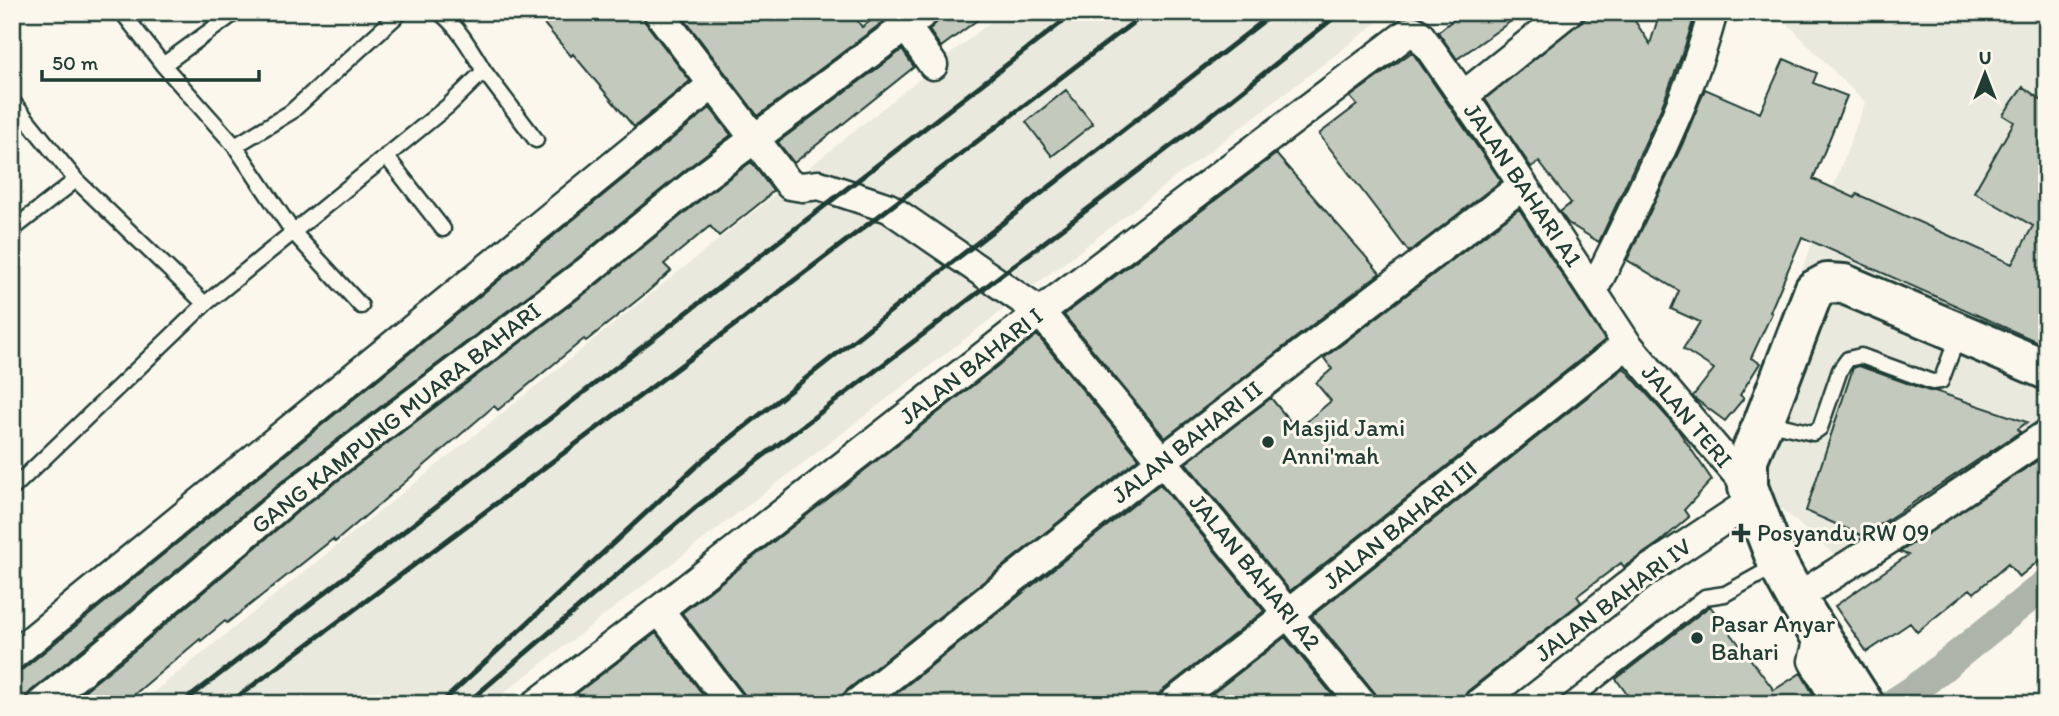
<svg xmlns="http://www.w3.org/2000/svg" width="2059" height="716" font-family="Itim,sans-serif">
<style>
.built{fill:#eae9de}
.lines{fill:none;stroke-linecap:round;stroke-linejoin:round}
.stream{stroke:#74847b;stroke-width:9}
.canal{stroke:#adb4aa;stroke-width:30}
.building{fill:#c4c9be;stroke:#1f3d34;stroke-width:2}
.lane-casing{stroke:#1f3d34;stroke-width:19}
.street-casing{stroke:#1f3d34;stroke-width:33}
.secondary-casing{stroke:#1f3d34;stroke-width:44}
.lane{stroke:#fbf7ec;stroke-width:14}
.street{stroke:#fbf7ec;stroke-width:28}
.secondary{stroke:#fbf7ec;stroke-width:38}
.rail{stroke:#1f3d34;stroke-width:5}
.poi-dot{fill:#1f3d34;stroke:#fbf7ec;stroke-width:2.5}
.labels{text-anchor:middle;stroke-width:6;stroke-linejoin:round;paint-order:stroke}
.street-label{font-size:24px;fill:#1f3d34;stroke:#fbf7ec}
.poi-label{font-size:24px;fill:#1f3d34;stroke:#fbf7ec;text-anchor:start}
</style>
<rect width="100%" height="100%" fill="#fbf7ec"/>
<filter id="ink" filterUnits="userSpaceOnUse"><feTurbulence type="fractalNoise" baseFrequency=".0143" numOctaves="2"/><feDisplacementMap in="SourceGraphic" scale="14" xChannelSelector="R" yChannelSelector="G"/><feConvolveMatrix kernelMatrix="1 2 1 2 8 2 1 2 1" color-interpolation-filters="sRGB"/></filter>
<g filter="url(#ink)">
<!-- built -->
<path class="built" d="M 1003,12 L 1391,12 L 489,704 L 139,704 Z
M 1776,12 L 2047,12 L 2047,441 L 1862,579 L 1729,463 L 1865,103 Z"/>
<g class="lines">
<!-- stream -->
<path class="stream" d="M 1918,687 L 1924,704"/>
<!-- canal -->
<path class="canal" d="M 1892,704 L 1918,687 L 2047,583"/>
</g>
<!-- building -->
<path class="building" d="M 534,12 L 642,12 L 645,22 L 690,81 L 634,127 L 573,54 L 571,56 Z
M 679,12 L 851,12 L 862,27 L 880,14 L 883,22 L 758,116 Z
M 941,12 L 988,12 L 941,47 L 929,30 L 940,19 Z
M 1463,12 L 1524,12 L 1457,59 L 1438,32 Z
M 1593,12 L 1629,12 L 1650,44 L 1660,12 L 1696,12 L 1684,49 L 1660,111 L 1599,242 L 1568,223 L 1560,212 L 1571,203 L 1539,162 L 1531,167 L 1485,99 Z
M 902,50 L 914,67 L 794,163 L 778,142 Z
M 1412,52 L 1501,181 L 1409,252 L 1319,134 L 1357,105 L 1350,97 Z
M 1784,59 L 1817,73 L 1813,83 L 1847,96 L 1813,179 L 1855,198 L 1857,194 L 2012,264 L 2033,226 L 1974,192 L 2014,122 L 2003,115 L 2023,87 L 2047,104 L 2047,346 L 1802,237 L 1770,312 L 1772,313 L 1751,358 L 1760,363 L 1740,395 L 1744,398 L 1725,421 L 1694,398 L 1693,396 L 1714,369 L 1683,349 L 1700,322 L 1671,309 L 1679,291 L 1627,260 L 1682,145 L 1705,89 L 1760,113 Z
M 1066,90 L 1093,124 L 1052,156 L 1026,122 Z
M 710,108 L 731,135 L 689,167 L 575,260 L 281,482 L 118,620 L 31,691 L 26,697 L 25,704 L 12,704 L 12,672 L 23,669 Z
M 1276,154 L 1380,273 L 1165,438 L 1064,315 Z
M 751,162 L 773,191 L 765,199 L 719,236 L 710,226 L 664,264 L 671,271 L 645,294 L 586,341 L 584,339 L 498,410 L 494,406 L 335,542 L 333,539 L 227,623 L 225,621 L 201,641 L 200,639 L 123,704 L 68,704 L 140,646 L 302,508 L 595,286 L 709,193 Z
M 1519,209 L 1605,340 L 1290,591 L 1186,463 L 1271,398 L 1297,430 L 1331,401 L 1316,383 L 1332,369 L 1324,358 Z
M 1037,335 L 1139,458 L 846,691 L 841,697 L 840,704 L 747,704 L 744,694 L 682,613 Z
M 1859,366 L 1929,391 L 1935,391 L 2027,422 L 2018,429 L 2020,432 L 1863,536 L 1806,511 L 1853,368 Z
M 1624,368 L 1676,427 L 1712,480 L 1684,510 L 1689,517 L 1660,542 L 1624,567 L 1621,563 L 1577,596 L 1581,602 L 1468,691 L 1463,697 L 1462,704 L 1378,704 L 1375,693 L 1312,616 Z
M 2040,459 L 2047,467 L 2047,554 L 2019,577 L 2008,564 L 1974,593 L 1970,589 L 1917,632 L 1910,623 L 1867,652 L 1835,606 L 1908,555 L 1900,552 Z
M 1160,484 L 1264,611 L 1162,691 L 1157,697 L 1156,704 L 883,704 Z
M 1710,606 L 1774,690 L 1801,673 L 1813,694 L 1812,704 L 1634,704 L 1616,679 Z
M 656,633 L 707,700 L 703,704 L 587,704 L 577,693 Z
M 1285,637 L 1340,704 L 1199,704 Z"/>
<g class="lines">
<defs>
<path id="lane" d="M 122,12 L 163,65 L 235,146 L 291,112 L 401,12
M 163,65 L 236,12
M 484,71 L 536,140
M 12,101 L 76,180 L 205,304
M 235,146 L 293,232 L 361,306
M 386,156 L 443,229
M 12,230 L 76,180
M 1766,422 L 1813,433 L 1820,428 L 1840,370 L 1848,359 L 1861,356 L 1932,382 L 1941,381 L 1959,333
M 12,489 L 205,304 L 448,106 L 484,71 C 472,51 459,27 439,12
M 1567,704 L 1705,597 L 1725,594 L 1777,565"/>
<path id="street" d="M 658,12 L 790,185 L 802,187 L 819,185 L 889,208 L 1040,312 L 1362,704
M 896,12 L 933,65
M 1414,31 L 1419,34 L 1433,53 L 1494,141 L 1627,344 L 1748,487
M 1463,96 L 1568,12
M 1593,290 C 1613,253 1630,216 1648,178 C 1673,125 1698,69 1713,12
M 1796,598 L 1923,518 L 2047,434
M 659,610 L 731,704
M 1820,634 L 1813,661 L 1831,691 L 1828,704
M 12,656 L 712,85
M 41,704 L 129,633 L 292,495 L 585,273 L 699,180 L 925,12
M 536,704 L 659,610 L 1040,312 L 1409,32
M 856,704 L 1163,460 L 1522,186
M 1172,704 L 1289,613 L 1627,344
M 1478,704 L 1645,572 L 1752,501"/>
<path id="secondary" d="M 1864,704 L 1796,598 L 1778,565 L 1748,487 L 1748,459 L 1764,421 L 1814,290 L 1827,283 L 1844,284 L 2047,370"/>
</defs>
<!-- lane casing -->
<use href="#lane" class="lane-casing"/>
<!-- street casing -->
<use href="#street" class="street-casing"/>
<!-- secondary casing -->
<use href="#secondary" class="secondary-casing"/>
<!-- lane -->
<use href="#lane" class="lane"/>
<!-- street -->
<use href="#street" class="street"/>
<!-- secondary -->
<use href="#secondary" class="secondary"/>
<!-- rail -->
<path class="rail" d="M 181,704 L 1075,12
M 228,704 L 771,298 L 1147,12
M 440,704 L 704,459 L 959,257 L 1275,12
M 466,704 L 696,507 L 1205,120 L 1341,12"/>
</g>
</g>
<!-- markers -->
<g class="poi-dot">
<circle cx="1268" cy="442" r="7"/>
<path d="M1737.5 522.5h7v7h7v7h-7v7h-7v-7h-7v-7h7z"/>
<circle cx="1697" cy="638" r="7"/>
</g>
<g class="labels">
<!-- street labels -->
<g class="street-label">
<text transform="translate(1523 185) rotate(56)" y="8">JALAN BAHARI A1</text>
<text transform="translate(971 366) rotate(-38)" y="8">JALAN BAHARI I</text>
<text transform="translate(1687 416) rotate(50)" y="8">JALAN TERI</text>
<text transform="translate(396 418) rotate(-38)" y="8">GANG KAMPUNG MUARA BAHARI</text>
<text transform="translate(1187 442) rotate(-38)" y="8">JALAN BAHARI II</text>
<text transform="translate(1400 525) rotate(-39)" y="8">JALAN BAHARI III</text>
<text transform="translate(1255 572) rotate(51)" y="8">JALAN BAHARI A2</text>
<text transform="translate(1613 600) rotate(-37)" y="8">JALAN BAHARI IV</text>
</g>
<!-- poi labels -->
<g class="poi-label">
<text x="1282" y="436">Masjid Jami<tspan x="1282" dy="28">Anni'mah</tspan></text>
<text x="1757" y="541">Posyandu RW 09</text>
<text x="1711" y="632">Pasar Anyar<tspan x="1711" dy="28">Bahari</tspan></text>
</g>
</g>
<!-- margin -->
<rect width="2059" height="716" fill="none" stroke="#fbf7ec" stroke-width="42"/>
<rect x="21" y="21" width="2017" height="674" fill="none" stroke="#1f3d34" stroke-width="2.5" filter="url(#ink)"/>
<!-- north arrow -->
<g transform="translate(1985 74)" stroke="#fbf7ec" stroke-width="5" paint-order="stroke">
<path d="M0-5L12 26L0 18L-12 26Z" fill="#1f3d34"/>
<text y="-10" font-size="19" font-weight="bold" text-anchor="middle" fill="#1f3d34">U</text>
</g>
<!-- scale -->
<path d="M42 70v10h217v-10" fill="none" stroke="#1f3d34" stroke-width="3.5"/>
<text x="52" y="70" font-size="21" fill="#1f3d34" stroke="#fbf7ec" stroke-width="5" paint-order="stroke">50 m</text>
</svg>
